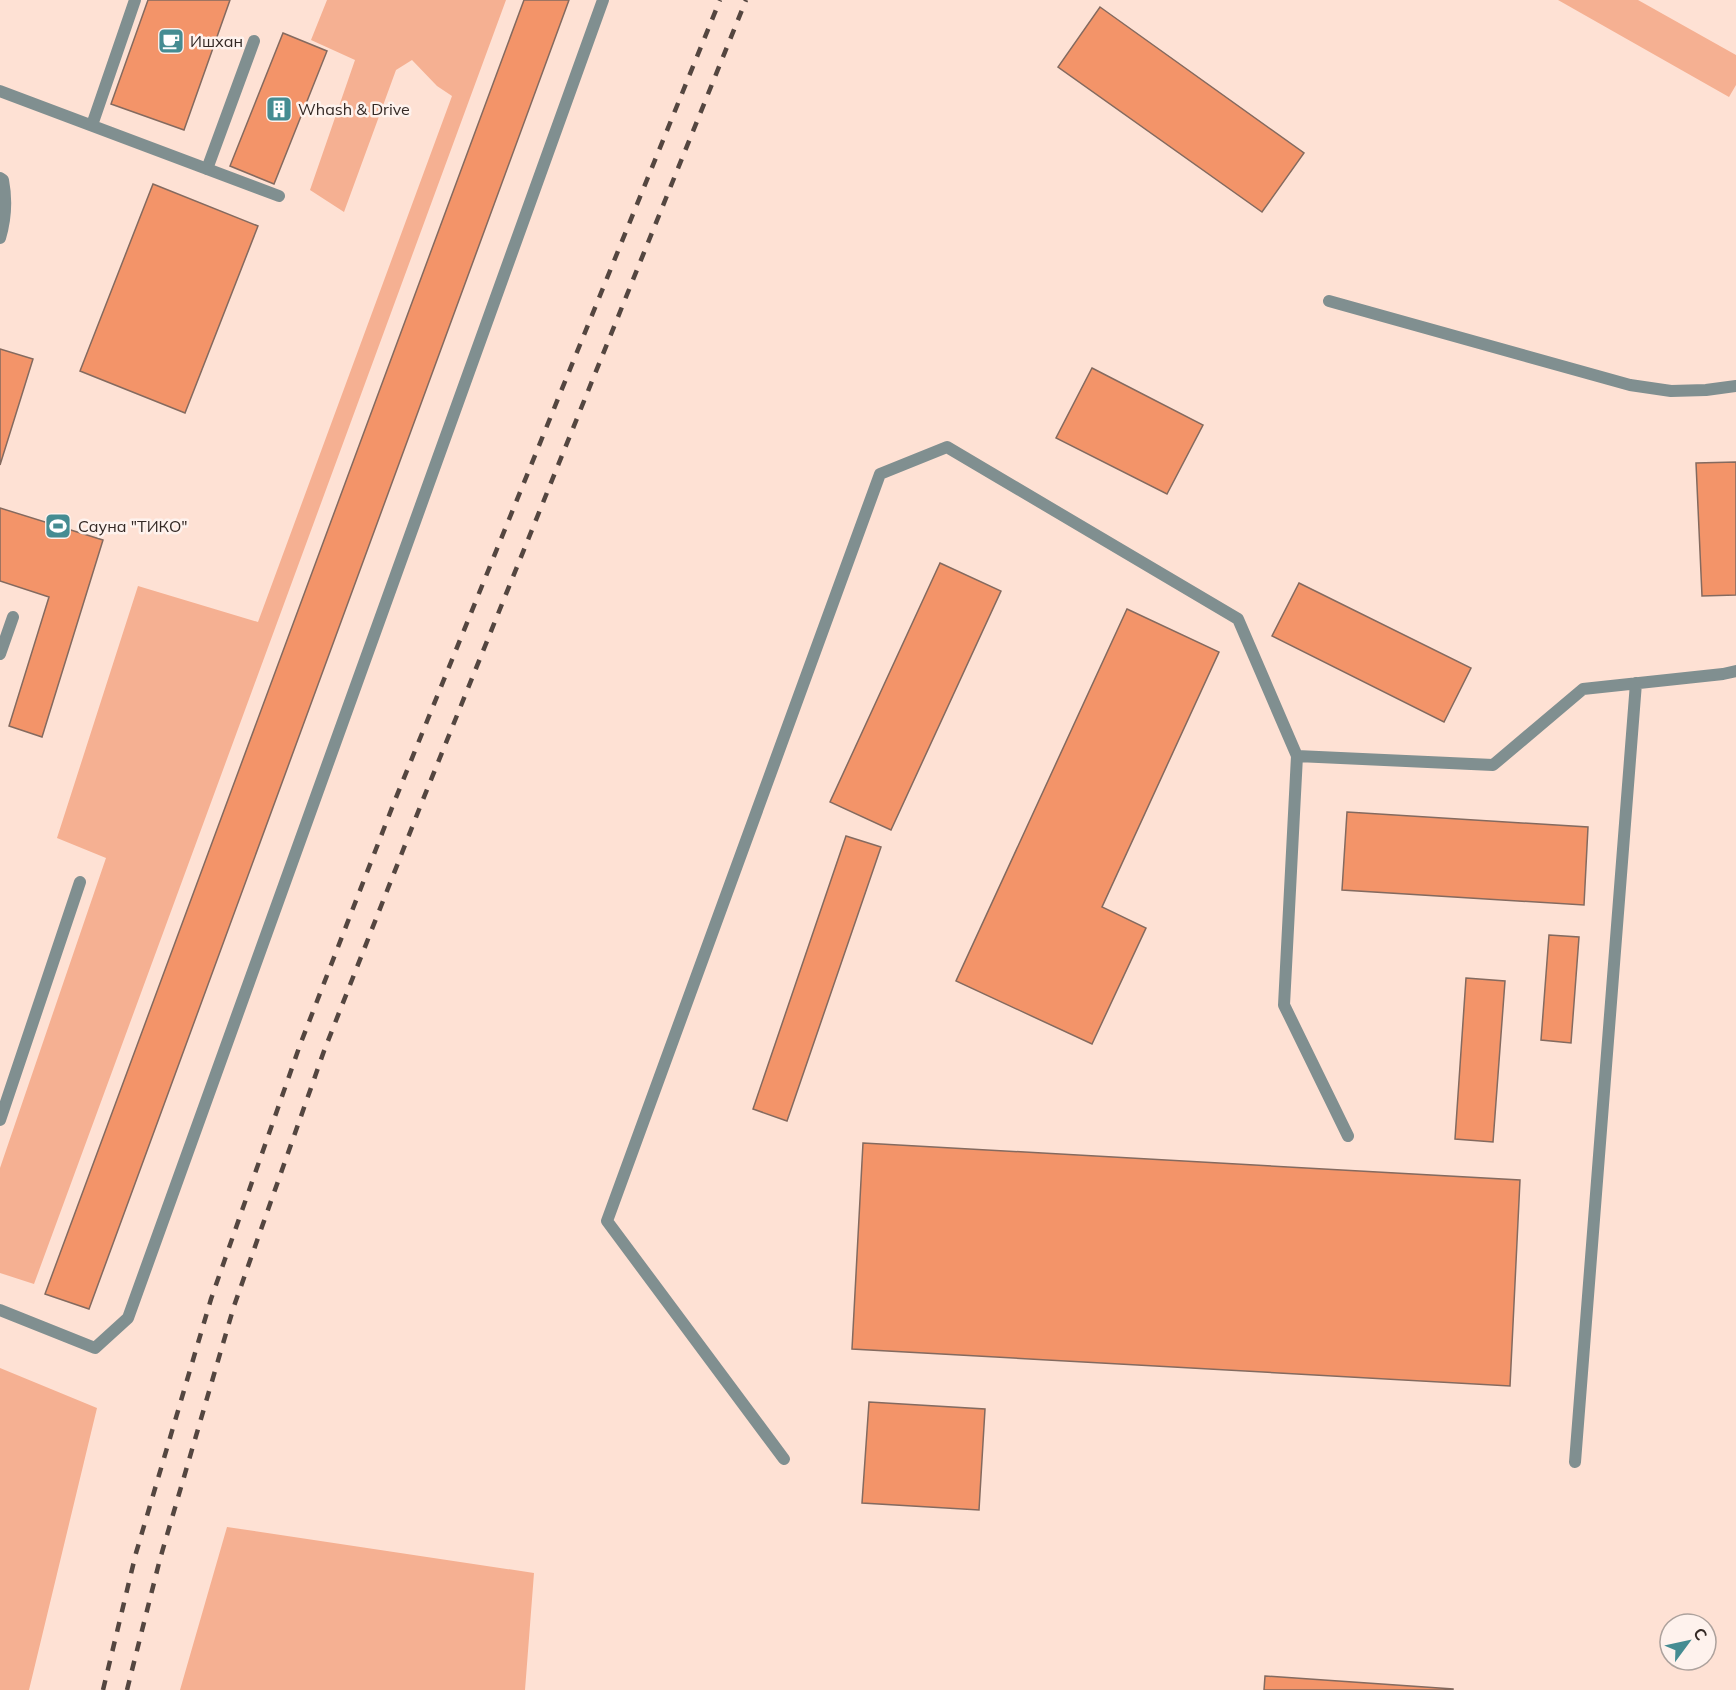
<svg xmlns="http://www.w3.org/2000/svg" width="1736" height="1690" font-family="Mulish,sans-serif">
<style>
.green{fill:#f5b092}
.building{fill:#f39469;stroke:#846a5f;stroke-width:1.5}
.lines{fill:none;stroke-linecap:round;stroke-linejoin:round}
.service{stroke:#808f90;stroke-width:12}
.rail{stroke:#544640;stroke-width:4.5;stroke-dasharray:10 10;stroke-linecap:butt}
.labels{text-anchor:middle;stroke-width:5;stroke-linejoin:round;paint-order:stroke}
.poi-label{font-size:16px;fill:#342925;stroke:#fef2ed;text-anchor:start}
</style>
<rect width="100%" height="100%" fill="#fee1d4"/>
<!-- green -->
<path class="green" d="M 327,0 L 506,0 L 34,1284 L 0,1273 L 0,1168 L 106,858 L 57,838 L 138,586 L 258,622 L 452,96 L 437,86 L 412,60 L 396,70 L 344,212 L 310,190 L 355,60 L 311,40 Z
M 1558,0 L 1638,0 L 1736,55 L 1736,85 L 1729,97 Z
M 0,1368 L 97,1408 L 29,1690 L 0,1690 Z
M 227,1527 L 534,1573 L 525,1690 L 180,1690 Z"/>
<!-- building -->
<path class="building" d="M 148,0 L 230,0 L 184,130 L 111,104 Z
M 524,0 L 569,0 L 89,1309 L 45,1294 Z
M 1100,7 L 1304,153 L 1262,212 L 1058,67 Z
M 283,33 L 327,51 L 274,184 L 230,166 Z
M 153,184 L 258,226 L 185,413 L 80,371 Z
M 0,349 L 33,359 L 0,465 Z
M 1092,368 L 1203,425 L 1167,494 L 1056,438 Z
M 1736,462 L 1736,595 L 1702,596 L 1696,463 Z
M 0,508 L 103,540 L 42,737 L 9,726 L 49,597 L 0,581 Z
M 940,563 L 1001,591 L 891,830 L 830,802 Z
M 1299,583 L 1471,668 L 1444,722 L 1272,636 Z
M 1127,609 L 1219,652 L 1102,907 L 1146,928 L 1092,1044 L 956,981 Z
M 1347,812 L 1588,827 L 1584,905 L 1342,890 Z
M 846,836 L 881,847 L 787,1121 L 753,1109 Z
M 1549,935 L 1579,937 L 1571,1043 L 1541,1040 Z
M 1466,978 L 1505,981 L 1493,1142 L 1455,1139 Z
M 863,1143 L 1520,1180 L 1510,1386 L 852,1349 Z
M 869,1402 L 985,1409 L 979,1510 L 862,1503 Z
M 1265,1676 L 1453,1689 L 1453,1690 L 1264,1690 Z"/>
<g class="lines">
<!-- service -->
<path class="service" d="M 0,91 L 279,196
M 92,125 L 135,0
M 207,169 L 254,41
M 0,178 L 3,180 C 7,201 6,218 0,238
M 1329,301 L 1630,385 L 1671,391 L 1706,390 L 1736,386
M 0,654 L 13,617
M 0,1120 L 80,882
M 1348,1136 L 1284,1005 L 1297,756 L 1493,765 L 1583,689 L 1723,674 L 1736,671
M 0,1310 L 95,1348 L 128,1318 L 603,0
M 784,1459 L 607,1221 L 880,474 L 947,447 L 1238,619 L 1297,756
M 1575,1462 L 1636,683"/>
<!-- rail -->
<path class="rail" d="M 103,1690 L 136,1553 L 211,1299 L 300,1045 L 395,800 L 720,0
M 127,1690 L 160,1559 L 234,1306 L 324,1051 L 420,807 L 746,0"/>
</g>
<!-- icons -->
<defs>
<symbol id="cafe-square" viewBox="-11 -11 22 22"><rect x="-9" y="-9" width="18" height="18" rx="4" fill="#458c92" stroke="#fef2ed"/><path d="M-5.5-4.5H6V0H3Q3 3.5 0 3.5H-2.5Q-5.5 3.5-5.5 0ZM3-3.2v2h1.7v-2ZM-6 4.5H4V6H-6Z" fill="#fff"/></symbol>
<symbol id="building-square" viewBox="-11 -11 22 22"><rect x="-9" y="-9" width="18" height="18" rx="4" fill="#458c92" stroke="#fef2ed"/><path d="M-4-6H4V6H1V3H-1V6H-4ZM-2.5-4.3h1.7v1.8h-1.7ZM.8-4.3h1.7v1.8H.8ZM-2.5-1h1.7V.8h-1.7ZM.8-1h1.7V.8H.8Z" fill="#fff"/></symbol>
<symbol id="stadium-square" viewBox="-11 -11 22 22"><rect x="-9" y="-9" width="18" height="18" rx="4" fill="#458c92" stroke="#fef2ed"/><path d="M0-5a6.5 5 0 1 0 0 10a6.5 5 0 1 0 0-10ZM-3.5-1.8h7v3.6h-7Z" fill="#fff"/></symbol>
</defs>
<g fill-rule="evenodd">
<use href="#cafe-square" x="156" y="26" width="30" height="30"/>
<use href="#building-square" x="264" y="94" width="30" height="30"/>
<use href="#stadium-square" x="43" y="511" width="30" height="30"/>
</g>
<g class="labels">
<!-- poi labels -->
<g class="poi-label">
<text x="190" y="47">Ишхан</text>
<text x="298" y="115">Whash &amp; Drive</text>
<text x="78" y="532">Сауна "ТИКО"</text>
</g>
</g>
<!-- north arrow -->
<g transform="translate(1688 1642) rotate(57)"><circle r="28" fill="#fef2ed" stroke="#ada29d" stroke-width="1.5"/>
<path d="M0-4.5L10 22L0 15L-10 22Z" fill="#458c92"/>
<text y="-9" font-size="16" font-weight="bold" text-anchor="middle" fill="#342925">С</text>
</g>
</svg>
